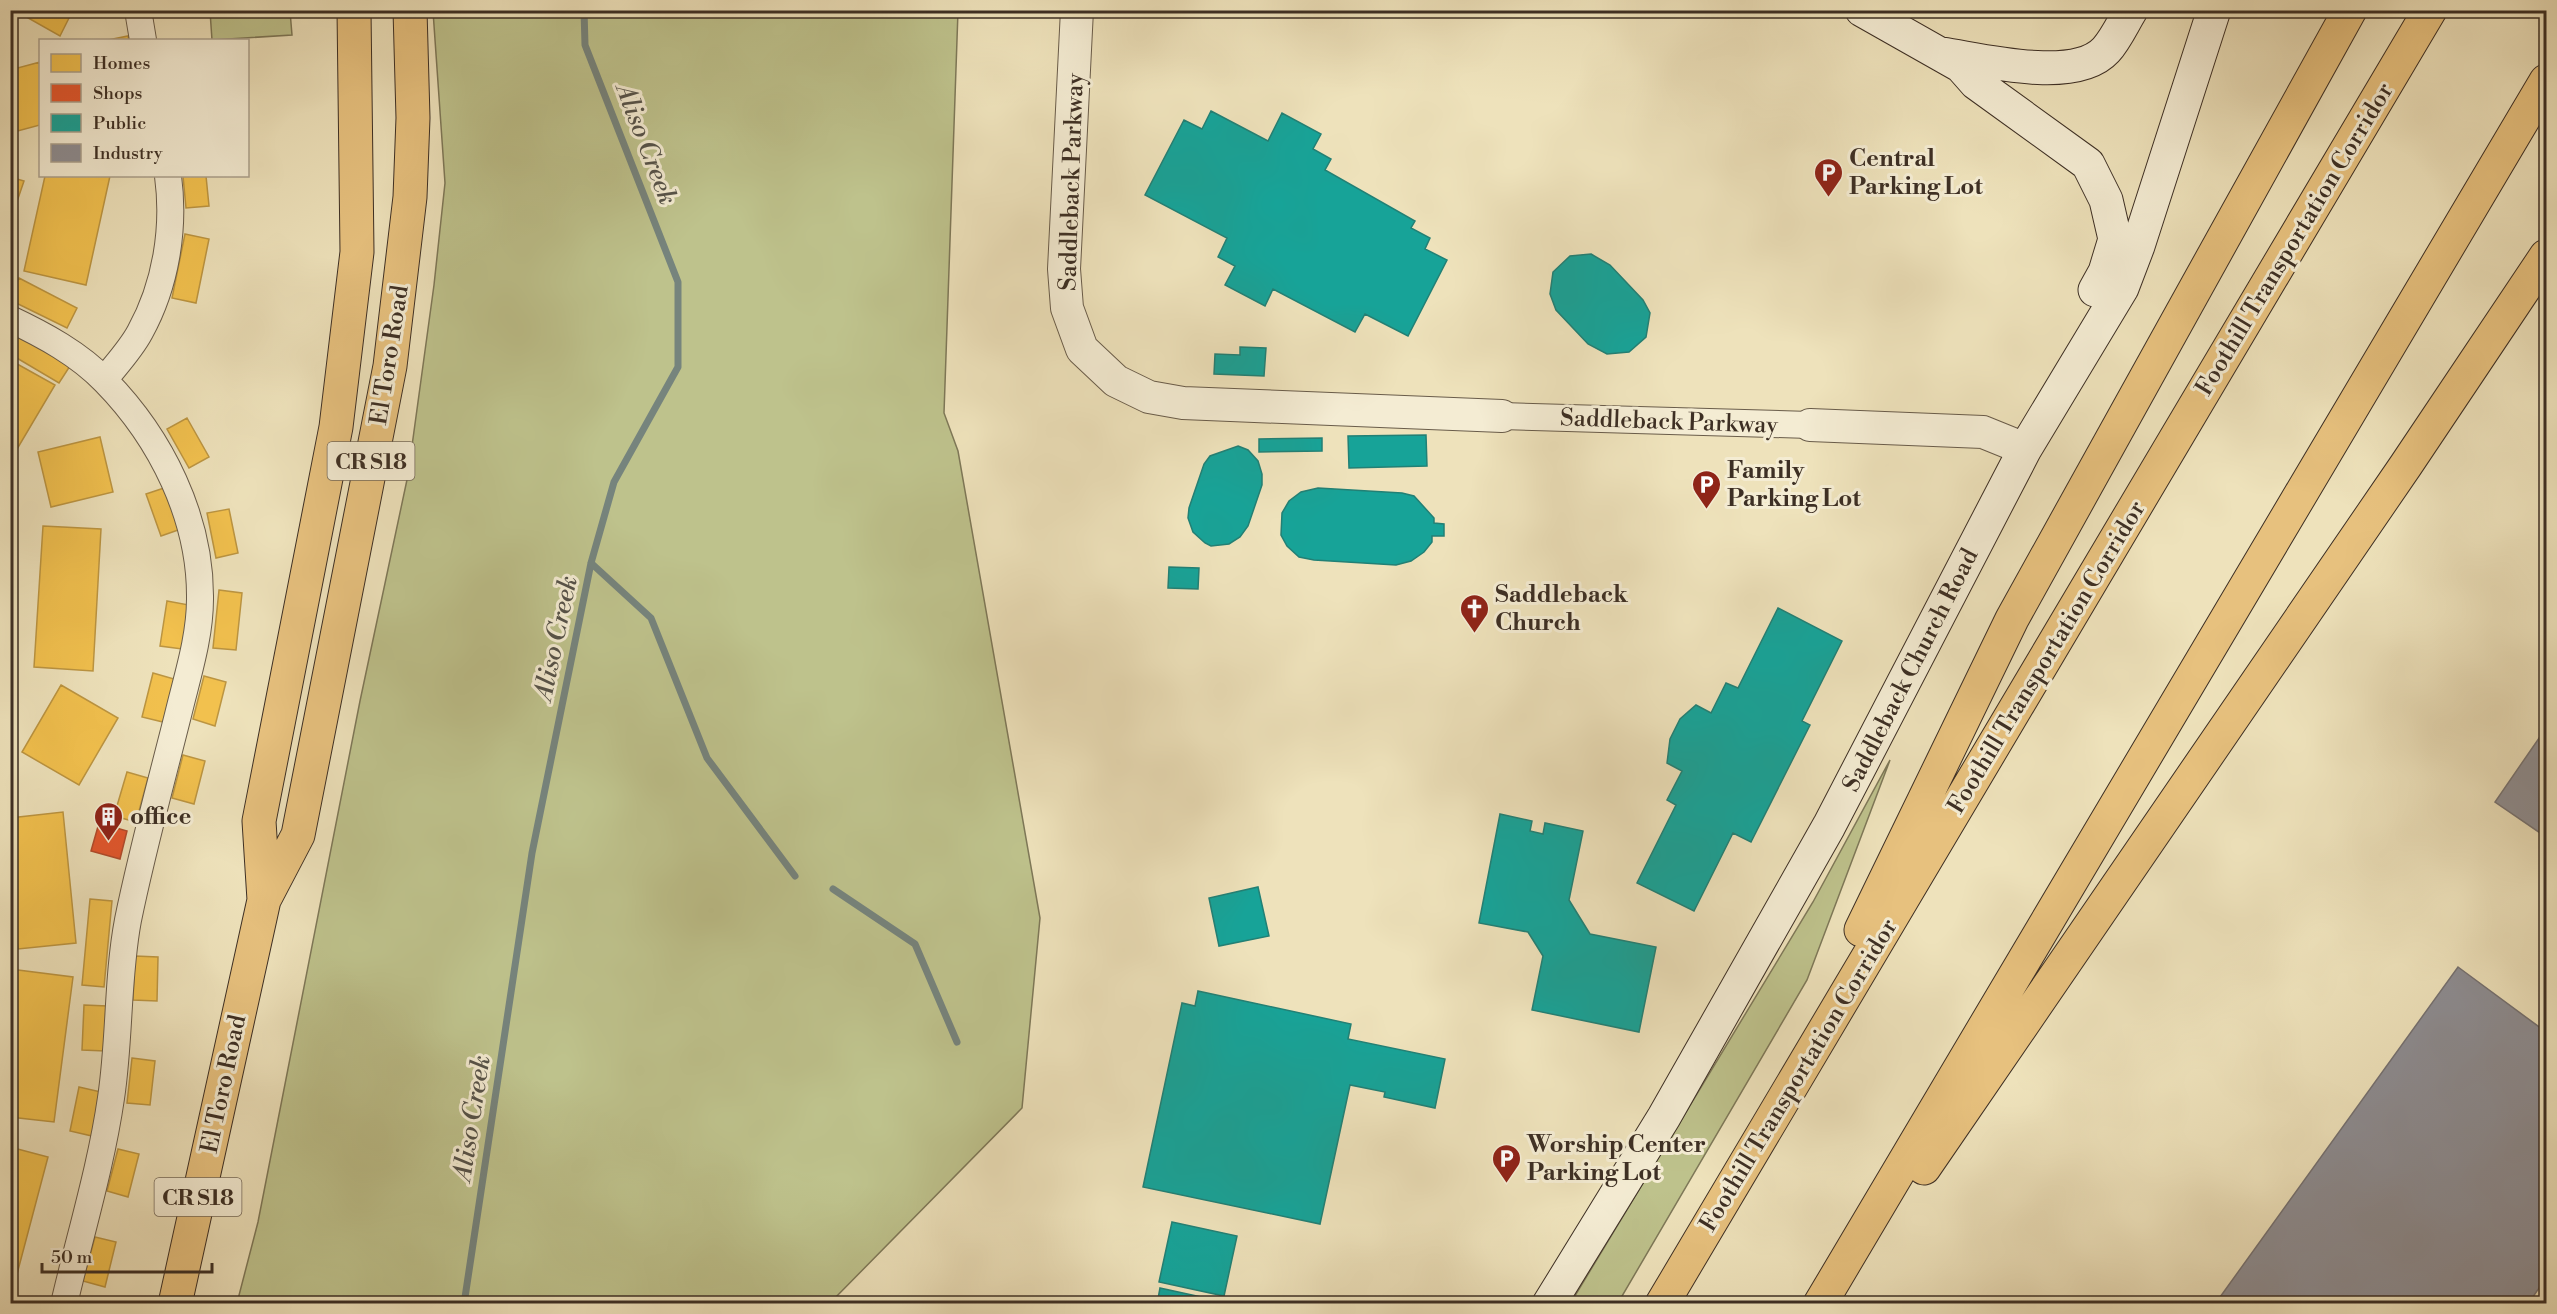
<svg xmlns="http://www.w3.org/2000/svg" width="2557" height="1314" font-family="'Libre Bodoni',serif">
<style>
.green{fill:#bec28c;stroke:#7e7858;stroke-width:1.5}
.homes{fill:#f2c14e;stroke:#bc9541;stroke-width:1.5}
.shops{fill:#e4572e;stroke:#b24b2b;stroke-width:1.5}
.public{fill:#17a398;stroke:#228075;stroke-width:1.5}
.industry{fill:#8d8d92;stroke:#757171;stroke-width:1.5}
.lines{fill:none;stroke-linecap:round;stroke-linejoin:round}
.stream{stroke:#76847d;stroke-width:7}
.minor-casing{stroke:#695c4a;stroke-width:28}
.tertiary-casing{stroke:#695c4a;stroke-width:34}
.secondary-casing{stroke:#3d2f24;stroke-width:35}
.primary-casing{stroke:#3d2f24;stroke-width:35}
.motorway-casing{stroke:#3d2f24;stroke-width:35}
.minor{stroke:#f4ecd3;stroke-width:26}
.tertiary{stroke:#f4ecd3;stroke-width:32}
.secondary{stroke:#f4ecd3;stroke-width:33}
.primary{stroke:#e7c17e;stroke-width:33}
.motorway{stroke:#e7c17e;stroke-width:33}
.labels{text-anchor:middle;stroke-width:6;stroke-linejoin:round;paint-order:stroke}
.shield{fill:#f4ecd3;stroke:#746858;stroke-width:1.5}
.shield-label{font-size:22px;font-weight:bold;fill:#3d2f24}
.poi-label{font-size:24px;font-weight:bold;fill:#3d2f24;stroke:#f4ecd3;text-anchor:start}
.street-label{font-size:24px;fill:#3d2f24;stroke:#f4ecd3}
.water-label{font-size:26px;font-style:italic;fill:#555249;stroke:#f4ecd3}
</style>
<rect width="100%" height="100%" fill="#eee2bb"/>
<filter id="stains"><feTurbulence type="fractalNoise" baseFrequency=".00333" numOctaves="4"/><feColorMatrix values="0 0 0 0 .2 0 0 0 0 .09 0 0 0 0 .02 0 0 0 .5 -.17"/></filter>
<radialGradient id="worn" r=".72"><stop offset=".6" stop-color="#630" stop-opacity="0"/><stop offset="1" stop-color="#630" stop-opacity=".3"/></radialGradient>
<!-- green -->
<path class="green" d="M 210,11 L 290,11 L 292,35 L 212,40 Z
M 433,11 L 958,11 L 944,413 L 958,451 L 1040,918 L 1022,1108 L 830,1303 L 237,1303 L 258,1222 L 360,701 L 408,475 L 434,285 L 445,183 Z
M 1890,760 L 1807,980 L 1618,1303 L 1570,1304 L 1813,902 Z"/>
<!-- homes -->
<path class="homes" d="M 14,10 L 73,10 L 60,36 Z
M 128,36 L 129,40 L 108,40 Z
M 40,62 L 40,125 L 10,133 L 10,70 Z
M 45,176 L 110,176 L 86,285 L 24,271 Z
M 183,176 L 206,176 L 209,206 L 186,208 Z
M 10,177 L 24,181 L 10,222 Z
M 185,234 L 209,239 L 196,303 L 172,298 Z
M 19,278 L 77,308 L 67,328 L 10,300 L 10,295 Z
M 14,332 L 70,366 L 59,383 L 10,354 L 10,338 Z
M 10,360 L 55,385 L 10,461 Z
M 187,418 L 209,457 L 189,468 L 167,429 Z
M 100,437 L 113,492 L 51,507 L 38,452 Z
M 167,487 L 181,529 L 161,536 L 146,494 Z
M 229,509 L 238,553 L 216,558 L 207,513 Z
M 43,526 L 101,529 L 93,671 L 34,667 Z
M 219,590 L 242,593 L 236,650 L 213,648 Z
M 167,601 L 189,605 L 182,649 L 160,646 Z
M 153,673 L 174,679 L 163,722 L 142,717 Z
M 204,676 L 226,682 L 215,726 L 193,719 Z
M 61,685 L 118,718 L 79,785 L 22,752 Z
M 183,755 L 205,761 L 194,804 L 172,798 Z
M 127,772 L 148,778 L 136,822 L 114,816 Z
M 63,812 L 76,943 L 18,949 L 10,883 L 10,818 Z
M 90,899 L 112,901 L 104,987 L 82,985 Z
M 135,956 L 158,957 L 157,1001 L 133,1000 Z
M 10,969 L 73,977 L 54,1122 L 10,1117 Z
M 84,1005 L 107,1006 L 105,1051 L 82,1050 Z
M 132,1058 L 155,1061 L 150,1105 L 127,1103 Z
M 79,1087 L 101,1092 L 92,1136 L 70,1131 Z
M 10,1147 L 48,1157 L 12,1293 L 10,1292 Z
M 118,1149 L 139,1154 L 128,1197 L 107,1191 Z
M 95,1237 L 116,1242 L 105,1287 L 83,1281 Z"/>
<!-- shops -->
<path class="shops" d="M 99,823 L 127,831 L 120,859 L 91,851 Z"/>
<!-- public -->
<path class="public" d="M 1211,111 L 1268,141 L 1282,113 L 1321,134 L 1313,149 L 1331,159 L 1325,170 L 1415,221 L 1411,228 L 1430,238 L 1425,249 L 1447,260 L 1408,336 L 1365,314 L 1355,332 L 1273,289 L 1265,306 L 1225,285 L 1235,266 L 1218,257 L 1227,238 L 1145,195 L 1184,120 L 1202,129 Z
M 1591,254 L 1610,265 L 1643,300 L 1650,313 L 1646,337 L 1629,352 L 1607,354 L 1588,344 L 1556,310 L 1550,294 L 1553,272 L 1570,256 Z
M 1240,347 L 1266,348 L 1264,376 L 1214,374 L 1215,354 L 1240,355 Z
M 1426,435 L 1427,466 L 1349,468 L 1348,436 Z
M 1322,438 L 1322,451 L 1259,452 L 1259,439 Z
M 1238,446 L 1248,450 L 1258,461 L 1262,474 L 1262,485 L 1248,526 L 1240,537 L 1229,544 L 1211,546 L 1205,543 L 1193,532 L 1188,518 L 1189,508 L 1204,464 L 1210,456 Z
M 1318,488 L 1402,493 L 1414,496 L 1434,518 L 1434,523 L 1444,524 L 1444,536 L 1432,536 L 1432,542 L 1424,552 L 1411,561 L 1396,565 L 1314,560 L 1299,557 L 1287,546 L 1281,535 L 1282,513 L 1289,501 L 1301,492 Z
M 1169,567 L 1199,568 L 1198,589 L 1168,588 Z
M 1778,608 L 1842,641 L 1802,721 L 1810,725 L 1751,842 L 1733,833 L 1694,911 L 1637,883 L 1676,805 L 1667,800 L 1682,771 L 1667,763 L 1670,739 L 1680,719 L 1696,705 L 1711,713 L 1726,683 L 1738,688 Z
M 1500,814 L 1532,821 L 1530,831 L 1543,834 L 1545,823 L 1583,831 L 1569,900 L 1590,934 L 1656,947 L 1639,1032 L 1532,1010 L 1543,956 L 1528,932 L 1479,923 Z
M 1258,887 L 1269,936 L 1219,946 L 1209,898 Z
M 1198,991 L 1351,1024 L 1348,1039 L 1445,1059 L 1435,1108 L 1384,1097 L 1385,1092 L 1350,1085 L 1320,1224 L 1143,1187 L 1182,1003 L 1195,1006 Z
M 1172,1222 L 1237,1236 L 1224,1296 L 1159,1282 Z
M 1160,1288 L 1220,1301 L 1220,1304 L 1157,1304 Z"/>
<!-- industry -->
<path class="industry" d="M 2546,728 L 2546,837 L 2495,802 Z
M 2458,967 L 2546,1032 L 2546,1278 L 2528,1304 L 2215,1304 Z"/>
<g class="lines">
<!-- stream -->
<path class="stream" d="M 591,563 L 651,618 L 707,758 L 795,876
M 833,889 L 915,944 L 957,1042
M 464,1304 L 532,853 L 591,563 L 614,482 L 678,367 L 678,282 L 585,45 L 584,10"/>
<defs>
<path id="minor" d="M 138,10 L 143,40
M 10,319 C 44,335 79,354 105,381 C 161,438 201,518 200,599 C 200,638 187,677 178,715 C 161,783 142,851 128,920 C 117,978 120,1039 111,1098 C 101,1167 80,1235 64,1304
M 104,380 C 116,365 131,349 140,332 C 166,285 175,228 168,176
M 1502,416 L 1810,425"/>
<path id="tertiary" d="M 1077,10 L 1064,269 L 1067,308 L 1082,349 L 1116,381 L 1149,397 L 1183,403 L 1502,416
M 1810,425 L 1983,432 L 2025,449"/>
<path id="secondary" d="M 1862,10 L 1961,66 L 1976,83 L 2088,164 L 2106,200 L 2115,239 L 2105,272 L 2095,290
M 1942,54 C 1983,60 2075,84 2106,50 C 2116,39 2123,23 2131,10
M 1549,1304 L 1664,1117 L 1829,826 L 2025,449 L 2122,288 L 2138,246 L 2214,10"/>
<path id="primary" d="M 264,900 L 259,821 L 336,427 L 357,252 L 354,10
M 175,1304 L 264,900 L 298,835 L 390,366 L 410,197 L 413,118 L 410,10"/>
<path id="motorway" d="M 1861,930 L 2012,619 L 2350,10
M 1924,1168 L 2406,465 L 2546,256
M 1662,1304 L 2430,10
M 1820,1304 L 2546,81"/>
</defs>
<!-- minor casing -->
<use href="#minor" class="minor-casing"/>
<!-- tertiary casing -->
<use href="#tertiary" class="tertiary-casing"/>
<!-- secondary casing -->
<use href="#secondary" class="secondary-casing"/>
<!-- primary casing -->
<use href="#primary" class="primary-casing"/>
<!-- motorway casing -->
<use href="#motorway" class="motorway-casing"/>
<!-- minor -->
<use href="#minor" class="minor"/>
<!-- tertiary -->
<use href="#tertiary" class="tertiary"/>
<!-- secondary -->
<use href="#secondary" class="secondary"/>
<!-- primary -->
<use href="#primary" class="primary"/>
<!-- motorway -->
<use href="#motorway" class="motorway"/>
</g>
<!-- icons -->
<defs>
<symbol id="parking-pin" viewBox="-11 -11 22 30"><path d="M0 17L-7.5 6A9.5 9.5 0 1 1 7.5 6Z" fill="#8f2418" stroke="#f4ecd3"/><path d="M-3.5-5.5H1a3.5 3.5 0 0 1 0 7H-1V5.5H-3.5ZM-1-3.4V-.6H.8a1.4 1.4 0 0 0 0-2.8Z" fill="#fff"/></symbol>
<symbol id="church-pin" viewBox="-11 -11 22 30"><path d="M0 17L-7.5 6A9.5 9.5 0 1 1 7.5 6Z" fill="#8f2418" stroke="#f4ecd3"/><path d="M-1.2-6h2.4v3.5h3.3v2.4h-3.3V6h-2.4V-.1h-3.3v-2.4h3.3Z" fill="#fff"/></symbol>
<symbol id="building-pin" viewBox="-11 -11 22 30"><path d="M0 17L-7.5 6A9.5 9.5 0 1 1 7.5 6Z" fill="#8f2418" stroke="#f4ecd3"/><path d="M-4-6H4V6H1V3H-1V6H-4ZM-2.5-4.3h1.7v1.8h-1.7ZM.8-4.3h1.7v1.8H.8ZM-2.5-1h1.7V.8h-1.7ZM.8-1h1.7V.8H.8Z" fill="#fff"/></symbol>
</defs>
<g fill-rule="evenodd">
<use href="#parking-pin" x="1812" y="156" width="33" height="45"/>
<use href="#parking-pin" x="1690" y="468" width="33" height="45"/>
<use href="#church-pin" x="1458" y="592" width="33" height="45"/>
<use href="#building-pin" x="92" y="800" width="33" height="45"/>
<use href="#parking-pin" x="1490" y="1142" width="33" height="45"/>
</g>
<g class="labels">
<!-- shield labels -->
<g class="shield">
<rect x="327.5" y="442" width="87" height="38" rx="4.5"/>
<rect x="154.5" y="1178" width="87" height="38" rx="4.5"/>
</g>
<g class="shield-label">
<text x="371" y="469">CR S18</text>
<text x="198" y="1205">CR S18</text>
</g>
<!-- poi labels -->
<g class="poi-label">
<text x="1849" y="166">Central<tspan x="1849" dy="28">Parking Lot</tspan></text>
<text x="1727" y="478">Family<tspan x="1727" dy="28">Parking Lot</tspan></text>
<text x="1495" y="602">Saddleback<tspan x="1495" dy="28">Church</tspan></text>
<text x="130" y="824">office</text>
<text x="1527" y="1152">Worship Center<tspan x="1527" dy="28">Parking Lot</tspan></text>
</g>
<!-- street labels -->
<g class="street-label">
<text transform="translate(1071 182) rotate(-88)" y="8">Saddleback Parkway</text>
<text transform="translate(2294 239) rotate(-59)" y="8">Foothill Transportation Corridor</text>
<text transform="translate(389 355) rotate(-81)" y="8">El Toro Road</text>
<text transform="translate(1669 421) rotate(2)" y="8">Saddleback Parkway</text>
<text transform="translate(2046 657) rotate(-59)" y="8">Foothill Transportation Corridor</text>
<text transform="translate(1910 670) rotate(-63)" y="8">Saddleback Church Road</text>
<text transform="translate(1798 1075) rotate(-59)" y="8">Foothill Transportation Corridor</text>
<text transform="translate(223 1084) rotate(-78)" y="8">El Toro Road</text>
</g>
<!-- water labels -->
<g class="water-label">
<text transform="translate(647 144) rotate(69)" y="9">Aliso Creek</text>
<text transform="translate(555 638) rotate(-78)" y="9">Aliso Creek</text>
<text transform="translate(471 1118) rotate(-81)" y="9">Aliso Creek</text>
</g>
</g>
<!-- margin -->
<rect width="2557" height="1314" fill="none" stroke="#eee2bb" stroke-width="36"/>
<rect x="12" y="12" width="2533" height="1290" fill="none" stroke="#3d2f24" stroke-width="3"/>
<rect x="18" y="18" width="2521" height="1278" fill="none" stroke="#3d2f24" stroke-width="1.5"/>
<!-- legend -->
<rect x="39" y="39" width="210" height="138" fill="#f4ecd3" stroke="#aba08d" stroke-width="1.5"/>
<rect x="51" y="54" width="30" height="18" fill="#f2c14e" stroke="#aba08d" stroke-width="1.5"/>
<text x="93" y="69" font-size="18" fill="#3d2f24">Homes</text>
<rect x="51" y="84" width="30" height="18" fill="#e4572e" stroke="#aba08d" stroke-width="1.5"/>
<text x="93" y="99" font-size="18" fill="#3d2f24">Shops</text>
<rect x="51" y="114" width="30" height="18" fill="#17a398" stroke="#aba08d" stroke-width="1.5"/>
<text x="93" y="129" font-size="18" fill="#3d2f24">Public</text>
<rect x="51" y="144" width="30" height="18" fill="#8d8d92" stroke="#aba08d" stroke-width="1.5"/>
<text x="93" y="159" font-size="18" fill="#3d2f24">Industry</text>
<!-- scale -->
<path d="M42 1263v9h170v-9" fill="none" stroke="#3d2f24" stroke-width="3"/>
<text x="51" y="1263" font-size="18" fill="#3d2f24" stroke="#f4ecd3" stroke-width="4.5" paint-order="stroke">50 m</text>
<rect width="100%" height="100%" filter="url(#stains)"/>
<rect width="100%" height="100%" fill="url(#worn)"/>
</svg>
